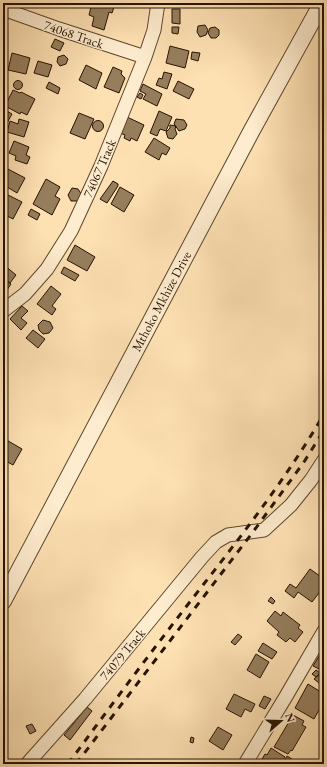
<svg xmlns="http://www.w3.org/2000/svg" width="327" height="767" font-family="'EB Garamond',serif">
<style>
.building{fill:#967e5d;stroke:#251200}
.lines{fill:none;stroke-linecap:round;stroke-linejoin:round}
.minor-casing{stroke:#5b462d;stroke-width:15}
.tertiary-casing{stroke:#5b462d;stroke-width:18}
.minor{stroke:#feecce;stroke-width:13}
.tertiary{stroke:#feecce;stroke-width:16}
.rail{stroke:#251200;stroke-width:3;stroke-dasharray:7 7;stroke-linecap:butt}
.labels{text-anchor:middle;stroke-width:3;stroke-linejoin:round;paint-order:stroke}
.street-label{font-size:13px;fill:#251200;stroke:#feecce}
</style>
<rect width="100%" height="100%" fill="#fee1b3"/>
<filter id="stains"><feTurbulence type="fractalNoise" baseFrequency=".005" numOctaves="4"/><feColorMatrix values="0 0 0 0 .2 0 0 0 0 .09 0 0 0 0 .02 0 0 0 .5 -.17"/></filter>
<radialGradient id="worn" r=".72"><stop offset=".6" stop-color="#630" stop-opacity="0"/><stop offset="1" stop-color="#630" stop-opacity=".3"/></radialGradient>
<!-- building -->
<path class="building" d="M 92,3 L 115,4 L 112,13 L 109,12 L 104,30 L 92,26 L 94,17 L 89,15 Z
M 192,3 L 209,3 L 209,5 Z
M 172,9 L 180,9 L 180,24 L 172,23 Z
M 205,25 L 208,30 L 206,35 L 200,37 L 197,32 L 198,26 Z
M 172,27 L 179,27 L 178,34 L 172,33 Z
M 215,27 L 219,30 L 219,35 L 216,38 L 211,38 L 208,33 L 210,28 Z
M 55,39 L 64,43 L 60,51 L 51,47 Z
M 170,46 L 189,51 L 185,68 L 166,63 Z
M 192,52 L 200,53 L 198,61 L 191,59 Z
M 12,53 L 30,58 L 26,74 L 8,70 Z
M 64,55 L 68,59 L 66,64 L 60,66 L 57,62 L 58,57 Z
M 38,61 L 52,65 L 48,77 L 34,73 Z
M 86,65 L 102,73 L 96,89 L 79,80 Z
M 113,67 L 122,71 L 121,74 L 125,78 L 119,93 L 104,87 Z
M 164,72 L 172,74 L 167,89 L 156,85 L 159,78 L 162,79 Z
M13.5 85a4.5 4.5 0 1 1 9 0a4.5 4.5 0 1 1-9 0Z
M 178,81 L 194,89 L 189,99 L 173,91 Z
M 49,82 L 60,88 L 58,94 L 46,88 Z
M 143,84 L 162,94 L 157,106 L 143,99 L 146,94 L 140,91 Z
M 13,90 L 20,93 L 21,92 L 35,99 L 27,115 L 21,112 L 20,114 L 5,106 Z
M 140,93 L 143,95 L 141,99 L 137,97 Z
M 5,110 L 12,114 L 7,123 L 3,120 L 3,113 Z
M 159,111 L 172,117 L 166,131 L 160,129 L 157,136 L 150,133 Z
M 79,113 L 94,119 L 85,139 L 70,133 Z
M 127,117 L 144,125 L 137,141 L 131,138 L 130,141 L 124,138 L 125,135 L 120,133 Z
M 19,119 L 29,122 L 24,137 L 7,132 L 10,121 L 18,124 Z
M 176,119 L 184,120 L 187,125 L 185,129 L 179,131 L 174,124 Z
M92.5 126a5.5 5.5 0 1 1 11 0a5.5 5.5 0 1 1-11 0Z
M 170,125 L 176,126 L 175,129 L 177,134 L 173,139 L 168,138 L 166,132 L 170,128 Z
M 154,138 L 170,148 L 166,155 L 162,153 L 159,160 L 145,152 Z
M 14,141 L 29,147 L 26,155 L 30,157 L 27,164 L 15,160 L 16,156 L 9,153 Z
M 6,168 L 25,178 L 17,193 L 7,187 L 6,189 L 3,187 L 3,174 Z
M 46,179 L 60,187 L 55,196 L 60,199 L 52,215 L 33,204 Z
M 113,181 L 118,184 L 118,186 L 107,203 L 100,199 Z
M 120,187 L 134,195 L 124,212 L 111,204 Z
M 72,188 L 78,189 L 82,195 L 78,201 L 71,201 L 68,195 Z
M 4,193 L 22,202 L 13,219 L 3,214 Z
M 31,209 L 40,214 L 37,220 L 28,215 Z
M 3,236 L 7,239 L 3,246 Z
M 75,245 L 95,257 L 87,271 L 67,260 Z
M 4,265 L 16,275 L 10,283 L 4,278 L 3,280 Z
M 64,267 L 79,275 L 75,281 L 61,273 Z
M 4,279 L 11,284 L 7,290 L 3,287 Z
M 51,286 L 61,294 L 52,306 L 56,309 L 52,315 L 37,304 Z
M 22,306 L 28,311 L 21,318 L 27,323 L 21,330 L 10,319 Z
M 43,320 L 50,322 L 53,328 L 49,333 L 43,334 L 39,330 L 38,325 Z
M 33,330 L 45,339 L 38,348 L 26,338 Z
M 3,438 L 22,449 L 13,465 L 4,460 L 6,456 L 3,454 Z
M 310,569 L 324,579 L 319,587 L 322,589 L 312,602 L 298,592 L 294,598 L 285,591 L 290,584 L 296,588 Z
M 271,597 L 275,601 L 273,604 L 268,601 Z
M 275,611 L 281,616 L 283,612 L 300,625 L 298,628 L 303,632 L 295,642 L 290,638 L 286,642 L 277,635 L 279,632 L 267,621 Z
M 238,634 L 242,637 L 235,645 L 231,642 Z
M 263,643 L 277,652 L 272,659 L 258,651 Z
M 324,648 L 324,669 L 323,671 L 313,666 Z
M 256,654 L 269,662 L 260,678 L 247,670 Z
M 316,670 L 320,673 L 316,677 L 312,674 Z
M 320,674 L 323,676 L 324,676 L 324,679 L 319,683 L 314,679 Z
M 308,684 L 324,694 L 324,701 L 314,719 L 295,708 Z
M 234,694 L 255,704 L 251,712 L 245,709 L 241,717 L 226,709 Z
M 264,696 L 271,699 L 265,709 L 259,706 Z
M 87,707 L 92,711 L 70,740 L 64,735 Z
M 288,714 L 291,716 L 288,721 L 285,718 Z
M 293,715 L 304,721 L 302,725 L 306,727 L 292,751 L 291,750 L 288,754 L 274,747 Z
M 32,724 L 36,731 L 30,734 L 26,726 Z
M 218,727 L 232,735 L 223,750 L 209,741 Z
M 191,737 L 194,738 L 193,743 L 190,742 Z
M 271,748 L 285,757 L 281,764 L 259,764 L 265,754 L 267,755 Z
M 287,756 L 295,761 L 293,764 L 283,764 Z"/>
<g class="lines">
<defs>
<path id="minor" d="M 3,9 L 59,29 L 145,57
M 3,311 L 25,294 L 47,269 L 71,231 L 101,166 L 145,57 L 154,30 L 158,3
M 27,764 L 85,699 L 202,557 L 216,542 L 228,535 L 264,530 L 291,505 L 311,480 L 324,460
M 245,764 L 285,698 L 324,631"/>
<path id="tertiary" d="M 3,601 L 252,130 L 322,3"/>
</defs>
<!-- minor casing -->
<use href="#minor" class="minor-casing"/>
<!-- tertiary casing -->
<use href="#tertiary" class="tertiary-casing"/>
<!-- minor -->
<use href="#minor" class="minor"/>
<!-- tertiary -->
<use href="#tertiary" class="tertiary"/>
<!-- rail -->
<path class="rail" d="M 68,764 C 112,704 157,644 203,585 C 246,530 289,474 324,414
M 76,764 L 253,532 L 304,462 L 324,430"/>
</g>
<g class="labels">
<!-- street labels -->
<g class="street-label">
<text transform="translate(74 34) rotate(19)" y="5">74068 Track</text>
<text transform="translate(99 168) rotate(-66)" y="5">74067 Track</text>
<text transform="translate(161 301) rotate(-62)" y="5">Mthoko Mkhize Drive</text>
<text transform="translate(122 654) rotate(-50)" y="5">74079 Track</text>
</g>
</g>
<!-- margin -->
<rect width="327" height="767" fill="none" stroke="#fee1b3" stroke-width="16"/>
<rect x="4" y="4" width="319" height="759" fill="none" stroke="#251200" stroke-width="2"/>
<rect x="8" y="8" width="311" height="751" fill="none" stroke="#251200"/>
<!-- north arrow -->
<g transform="translate(281 721) rotate(70)" stroke="#feecce" stroke-width="3" paint-order="stroke">
<path d="M0-3L7 15L0 10L-7 15Z" fill="#251200"/>
<text y="-6" font-size="11" font-weight="bold" text-anchor="middle" fill="#251200">N</text>
</g>
<rect width="100%" height="100%" filter="url(#stains)"/>
<rect width="100%" height="100%" fill="url(#worn)"/>
</svg>
